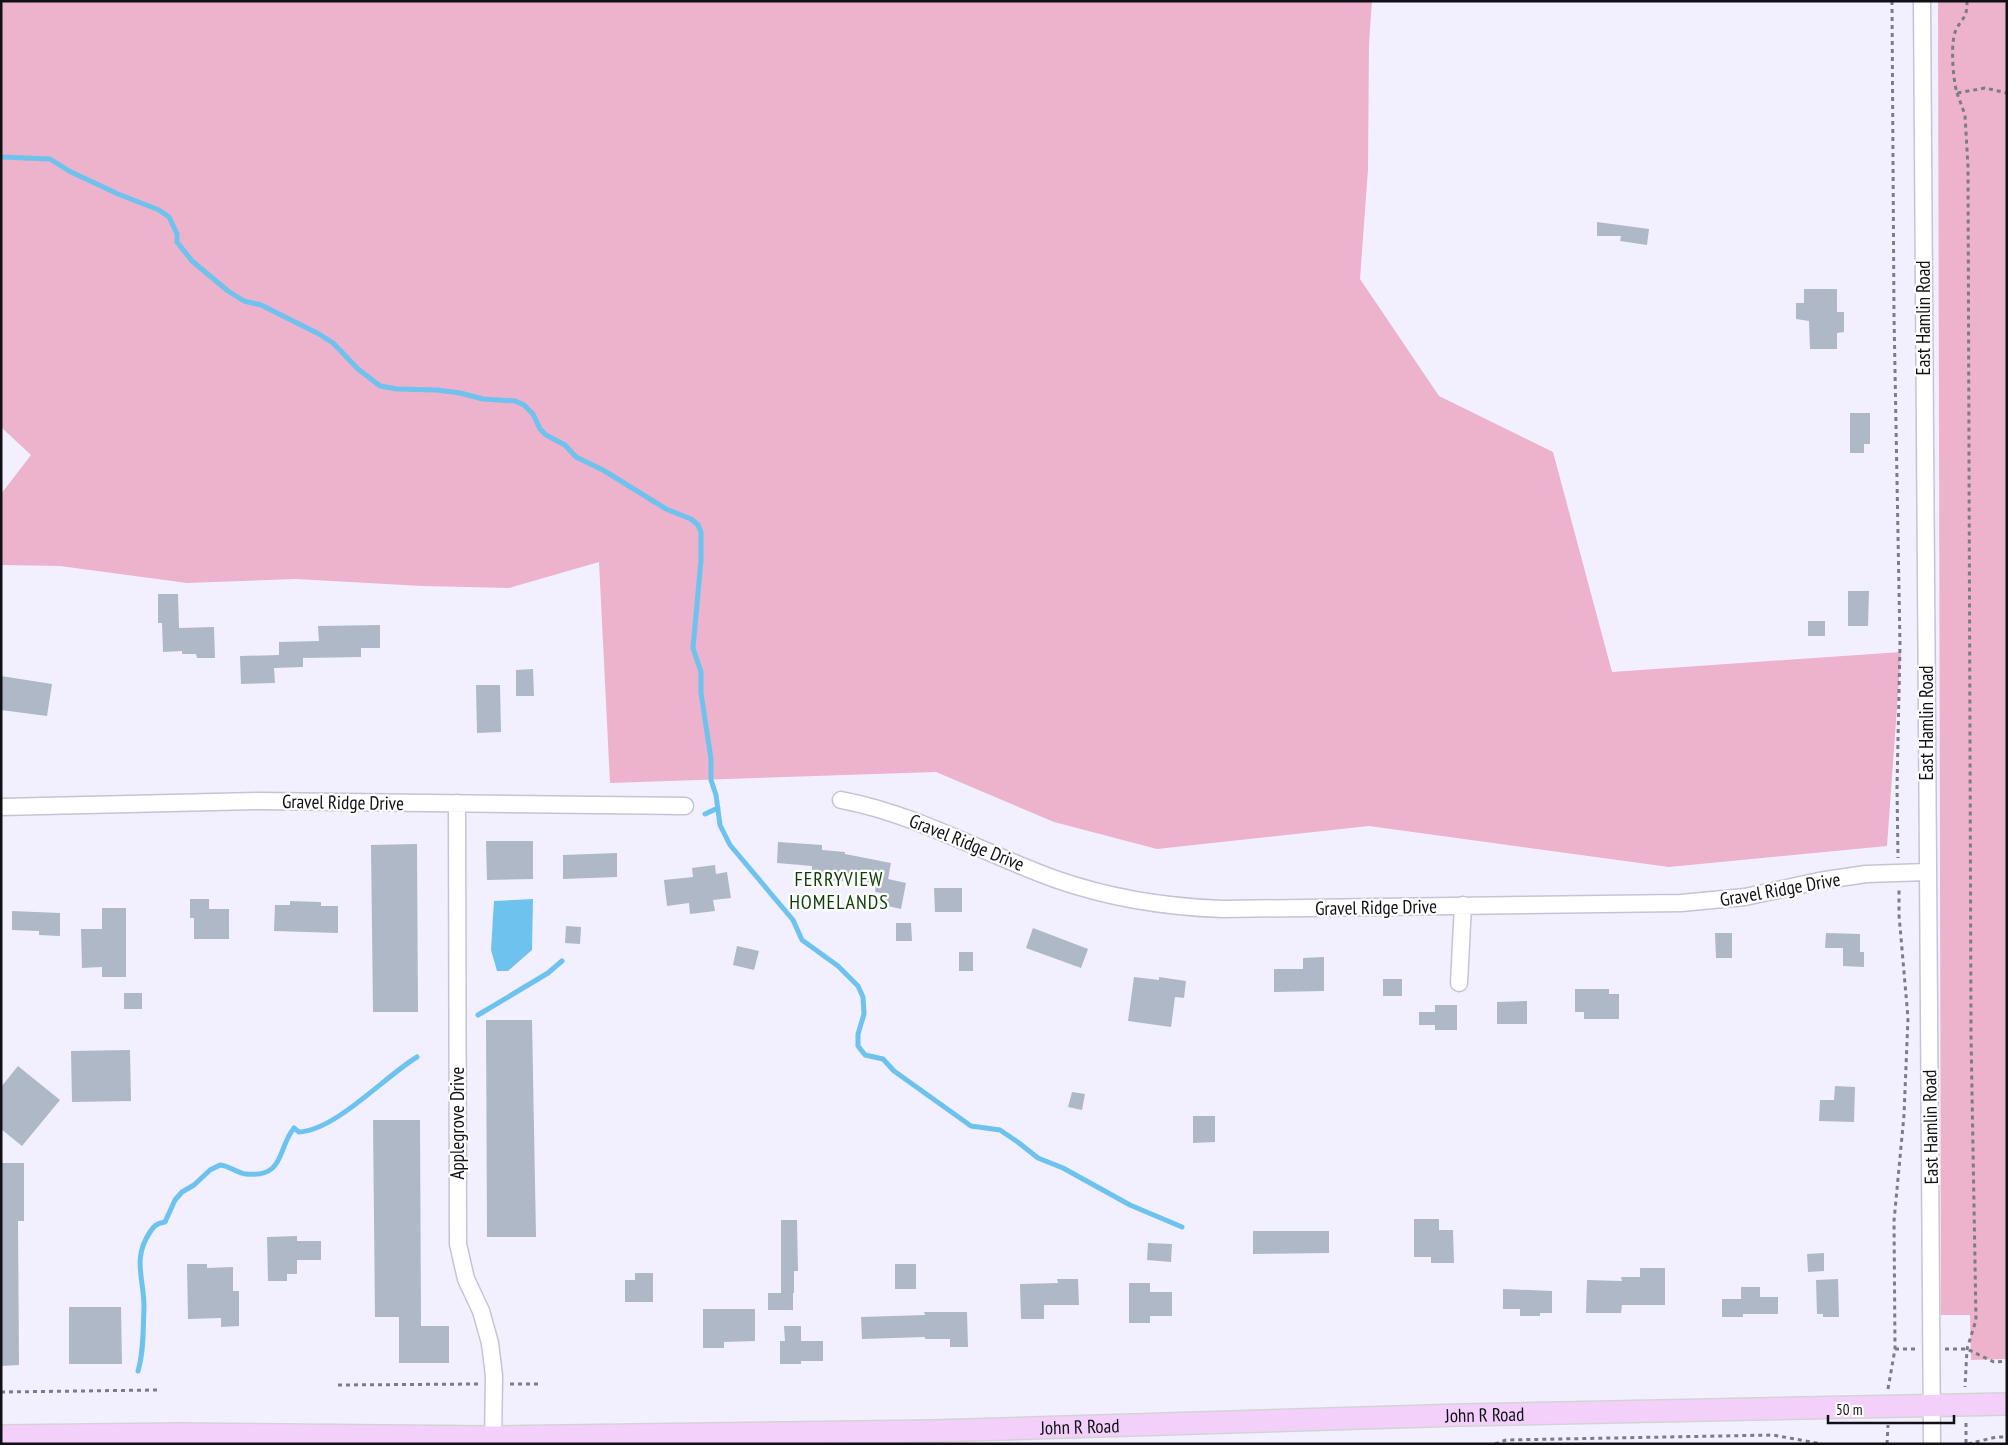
<svg xmlns="http://www.w3.org/2000/svg" width="2008" height="1445" font-family="'PT Sans Narrow',sans-serif">
<style>
.green{fill:#edb2cc}
.water{fill:#6dc3ed}
.lines{fill:none;stroke-linecap:round;stroke-linejoin:round}
.stream{stroke:#6dc3ed;stroke-width:5}
.building{fill:#aeb8c7}
.minor-casing{stroke:#c5c3d5;stroke-width:19}
.major-casing{stroke:#d4d4d5;stroke-width:24}
.path{stroke:#7d7b85;stroke-width:3;stroke-dasharray:4 4;stroke-linecap:butt}
.minor{stroke:#fff;stroke-width:16}
.major{stroke:#f3d0fa;stroke-width:21}
.labels{text-anchor:middle;stroke-width:4.5;stroke-linejoin:round;paint-order:stroke}
.street-label{font-size:19px;fill:#111016;stroke:#fff}
.neighbourhood-label{font-size:20px;letter-spacing:1px;fill:#0d3f05;stroke:#fff}
</style>
<rect width="100%" height="100%" fill="#f2f0ff"/>
<!-- green -->
<path class="green" d="M 1,1 L 1372,1 L 1369,44 L 1368,169 L 1360,279 L 1439,396 L 1553,452 L 1612,672 L 1901,652 L 1887,846 L 1669,867 L 1369,826 L 1157,849 L 1054,822 L 936,772 L 610,783 L 599,562 L 509,588 L 422,586 L 296,579 L 187,583 L 60,566 L 1,565 L 1,494 L 31,455 L 1,427 Z
M 1938,1 L 2007,1 L 2007,1359 L 1971,1360 L 1970,1315 L 1941,1315 Z"/>
<!-- water -->
<path class="water" d="M 533,899 L 532,950 L 508,971 L 497,971 L 491,950 L 494,901 Z"/>
<g class="lines">
<!-- stream -->
<path class="stream" d="M 1,157 L 50,159 L 69,171 L 118,194 L 159,210 L 169,217 L 177,234 L 177,242 L 192,261 L 228,291 L 244,301 L 261,305 L 319,334 L 333,343 L 358,369 L 380,386 L 397,389 L 437,390 L 460,393 L 483,399 L 515,401 L 524,405 L 533,414 L 540,429 L 546,435 L 565,445 L 576,457 L 603,470 L 666,509 L 691,519 L 698,525 L 701,532 L 701,560 L 693,648 L 701,672 L 701,693 L 711,759 L 711,780 L 716,795 L 720,825 L 730,845 L 793,920 L 802,940 L 838,966 L 858,986 L 863,997 L 864,1014 L 858,1034 L 858,1046 L 865,1055 L 883,1059 L 894,1071 L 971,1126 L 1000,1130 L 1019,1143 L 1038,1158 L 1063,1168 L 1130,1205 L 1182,1227
M 705,814 L 718,808
M 478,1015 L 548,973 L 562,961
M 138,1371 C 144,1351 143,1328 144,1307 C 144,1278 132,1259 150,1232 C 154,1226 157,1223 165,1222 L 175,1200 L 182,1192 L 194,1185 L 210,1170 L 220,1165 C 230,1166 237,1173 246,1174 C 285,1178 277,1149 294,1128 L 299,1132 C 336,1130 384,1077 417,1057"/>
</g>
<!-- building -->
<path class="building" d="M 1597,222 L 1649,229 L 1647,245 L 1620,241 L 1621,236 L 1597,236 Z
M 1804,289 L 1837,289 L 1837,312 L 1844,312 L 1844,332 L 1837,333 L 1837,349 L 1810,349 L 1809,321 L 1796,319 L 1796,303 L 1804,303 Z
M 1850,413 L 1870,413 L 1870,444 L 1864,444 L 1864,453 L 1850,453 Z
M 1848,591 L 1869,591 L 1868,626 L 1848,626 Z
M 158,594 L 178,594 L 179,628 L 214,627 L 215,658 L 197,658 L 196,654 L 182,654 L 182,651 L 163,652 L 162,623 L 158,623 Z
M 1808,621 L 1825,621 L 1825,636 L 1808,636 Z
M 380,625 L 380,648 L 361,648 L 361,657 L 303,658 L 303,667 L 274,668 L 275,683 L 241,684 L 240,656 L 279,655 L 279,642 L 319,641 L 318,626 Z
M 533,669 L 534,696 L 516,696 L 516,670 Z
M 1,676 L 52,684 L 47,716 L 1,710 Z
M 476,685 L 500,685 L 501,732 L 477,733 Z
M 486,841 L 533,841 L 533,879 L 487,880 Z
M 778,842 L 822,845 L 822,850 L 845,852 L 845,854 L 891,863 L 888,879 L 906,883 L 901,909 L 879,904 L 881,893 L 875,892 L 876,884 L 843,877 L 843,881 L 826,880 L 826,874 L 812,874 L 812,866 L 777,863 Z
M 417,844 L 418,1012 L 373,1012 L 371,845 Z
M 617,853 L 617,877 L 563,879 L 563,855 Z
M 715,865 L 716,874 L 727,872 L 731,898 L 713,900 L 715,911 L 690,914 L 689,903 L 667,906 L 664,880 L 693,877 L 692,868 Z
M 934,888 L 962,888 L 962,912 L 935,912 Z
M 190,899 L 209,899 L 209,909 L 229,909 L 229,939 L 194,939 L 194,918 L 190,918 Z
M 290,901 L 321,902 L 321,906 L 338,906 L 338,933 L 274,931 L 275,905 L 290,905 Z
M 102,908 L 126,908 L 126,977 L 102,977 L 102,967 L 82,968 L 81,929 L 102,929 Z
M 12,911 L 60,913 L 60,936 L 39,935 L 39,931 L 12,930 Z
M 896,923 L 911,923 L 912,941 L 896,941 Z
M 566,926 L 581,927 L 580,944 L 565,943 Z
M 1033,928 L 1088,949 L 1081,968 L 1026,948 Z
M 1715,933 L 1732,933 L 1732,958 L 1716,958 Z
M 1826,933 L 1860,934 L 1860,952 L 1864,952 L 1864,967 L 1843,966 L 1843,948 L 1825,948 Z
M 737,946 L 759,951 L 754,970 L 733,965 Z
M 959,952 L 973,952 L 973,971 L 959,971 Z
M 1324,957 L 1324,991 L 1274,992 L 1274,969 L 1303,969 L 1303,958 Z
M 1134,977 L 1159,980 L 1159,977 L 1186,981 L 1184,998 L 1175,997 L 1171,1027 L 1128,1021 Z
M 1383,979 L 1402,979 L 1402,996 L 1383,996 Z
M 1575,989 L 1609,989 L 1609,994 L 1619,994 L 1619,1019 L 1584,1019 L 1584,1012 L 1575,1012 Z
M 124,993 L 142,993 L 142,1009 L 124,1009 Z
M 1527,1001 L 1527,1024 L 1497,1024 L 1497,1002 Z
M 1435,1005 L 1457,1005 L 1457,1030 L 1435,1030 L 1435,1025 L 1419,1025 L 1419,1012 L 1435,1012 Z
M 486,1020 L 532,1020 L 536,1237 L 487,1237 Z
M 130,1050 L 131,1101 L 72,1102 L 71,1051 Z
M 18,1066 L 60,1100 L 22,1146 L 1,1129 L 1,1087 Z
M 1835,1086 L 1855,1087 L 1854,1122 L 1819,1121 L 1820,1100 L 1834,1100 Z
M 1072,1092 L 1085,1094 L 1082,1110 L 1068,1107 Z
M 1193,1116 L 1215,1116 L 1215,1142 L 1193,1143 Z
M 373,1120 L 420,1120 L 421,1326 L 449,1326 L 449,1363 L 399,1363 L 399,1317 L 375,1317 Z
M 1,1163 L 24,1163 L 24,1221 L 18,1221 L 19,1365 L 1,1366 Z
M 1414,1219 L 1439,1219 L 1439,1230 L 1453,1230 L 1454,1263 L 1431,1263 L 1431,1257 L 1414,1257 Z
M 781,1220 L 797,1220 L 798,1271 L 794,1271 L 794,1293 L 781,1293 Z
M 1253,1231 L 1329,1231 L 1329,1253 L 1253,1254 Z
M 297,1236 L 297,1241 L 321,1241 L 321,1260 L 297,1260 L 297,1274 L 287,1274 L 287,1281 L 268,1281 L 267,1237 Z
M 1148,1243 L 1172,1244 L 1171,1262 L 1147,1260 Z
M 1824,1253 L 1824,1271 L 1808,1272 L 1807,1254 Z
M 187,1264 L 207,1264 L 207,1268 L 233,1267 L 233,1291 L 239,1291 L 239,1326 L 221,1327 L 221,1318 L 188,1319 Z
M 895,1264 L 916,1264 L 916,1289 L 895,1289 Z
M 1640,1268 L 1665,1268 L 1665,1305 L 1622,1305 L 1621,1313 L 1586,1313 L 1587,1280 L 1622,1281 L 1621,1277 L 1640,1277 Z
M 635,1273 L 653,1273 L 653,1302 L 625,1302 L 625,1280 L 635,1280 Z
M 1057,1279 L 1078,1279 L 1079,1305 L 1044,1305 L 1044,1319 L 1021,1319 L 1020,1284 L 1058,1283 Z
M 1838,1279 L 1839,1317 L 1823,1317 L 1823,1314 L 1817,1314 L 1816,1280 Z
M 1129,1283 L 1150,1283 L 1150,1292 L 1172,1292 L 1172,1316 L 1150,1316 L 1150,1323 L 1129,1323 Z
M 1741,1287 L 1760,1287 L 1760,1297 L 1778,1297 L 1778,1314 L 1743,1314 L 1743,1317 L 1722,1317 L 1722,1299 L 1741,1299 Z
M 1503,1289 L 1552,1291 L 1552,1313 L 1540,1313 L 1540,1316 L 1520,1316 L 1520,1309 L 1503,1309 Z
M 768,1293 L 793,1293 L 793,1310 L 768,1310 Z
M 69,1307 L 121,1307 L 122,1364 L 69,1364 Z
M 703,1309 L 755,1309 L 755,1341 L 724,1342 L 724,1348 L 703,1348 Z
M 924,1312 L 967,1312 L 968,1347 L 950,1347 L 950,1339 L 925,1339 L 925,1337 L 862,1339 L 861,1317 L 925,1315 Z
M 784,1326 L 801,1326 L 801,1341 L 823,1341 L 823,1361 L 801,1361 L 801,1364 L 780,1364 L 780,1341 L 785,1341 Z"/>
<g class="lines">
<defs>
<path id="minor" d="M 1922,1 L 1932,1444
M 841,800 C 916,814 983,853 1055,879 C 1109,898 1165,907 1223,909 L 1681,903 L 1745,897 L 1819,881 L 1866,874 L 1927,872
M 457,803 L 458,1244 L 466,1279 L 481,1311 L 490,1343 L 494,1376 L 493,1444
M 1,807 L 259,801 L 685,806
M 1459,983 L 1463,905"/>
<g id="major">
<path id="s1" d="M 1,1436 L 179,1434 L 493,1437 L 932,1431 L 1462,1415 L 2007,1404"/>
</g>
</defs>
<!-- minor casing -->
<use href="#minor" class="minor-casing"/>
<!-- major casing -->
<use href="#major" class="major-casing"/>
<!-- path -->
<path class="path" d="M 1892,1 L 1894,315 L 1900,645 L 1897,787 L 1898,858
M 1967,1 C 1967,19 1963,16 1956,30 C 1950,41 1953,80 1957,93 L 1985,88 L 2007,93
M 1957,93 L 1965,115 L 1968,167 L 1971,1034 L 1976,1320 L 1967,1349 L 1965,1387
M 1895,1349 L 1917,1349
M 1945,1349 L 1967,1349 L 1994,1362 L 2007,1361
M 510,1384 L 542,1384
M 338,1385 L 478,1384
M 1888,1389 L 1895,1349 L 1894,1221 L 1904,1115 L 1908,1018 L 1899,915 L 1899,889
M 1,1392 L 158,1390
M 1966,1423 L 1966,1444
M 1495,1444 L 1506,1440 L 1773,1435 L 1822,1444
M 1887,1444 L 1888,1425
M 1968,1444 L 1996,1437 L 2007,1437"/>
<!-- minor -->
<use href="#minor" class="minor"/>
<!-- major -->
<use href="#major" class="major"/>
</g>
<g class="labels">
<!-- street labels -->
<g class="street-label">
<text transform="translate(1923 318) rotate(-90)" y="7">East Hamlin Road</text>
<text transform="translate(1926 723) rotate(-90)" y="7">East Hamlin Road</text>
<text transform="translate(343 802) rotate(1)" y="7">Gravel Ridge Drive</text>
<text transform="translate(967 842) rotate(22)" y="7">Gravel Ridge Drive</text>
<text transform="translate(1780 889) rotate(-10)" y="7">Gravel Ridge Drive</text>
<text transform="translate(1376 907) rotate(-1)" y="7">Gravel Ridge Drive</text>
<text transform="translate(457 1123) rotate(-90)" y="7">Applegrove Drive</text>
<text transform="translate(1930 1127) rotate(-91)" y="7">East Hamlin Road</text>
<text dy="7" stroke="none"><textPath href="#s1" startOffset="1484">John R Road</textPath></text>
<text dy="7" stroke="none"><textPath href="#s1" startOffset="1079">John R Road</textPath></text>
</g>
<!-- neighbourhood labels -->
<g class="neighbourhood-label">
<text x="839" y="886">FERRYVIEW<tspan x="839" dy="23">HOMELANDS</tspan></text>
</g>
</g>
<!-- border -->
<rect width="2008" height="1445" fill="none" stroke="#111016" stroke-width="5"/>
<!-- scale -->
<path d="M1828 1415v8h126v-8" fill="none" stroke="#111016" stroke-width="2.5"/>
<text x="1836" y="1415" font-size="15" fill="#111016" stroke="#ffffff" stroke-width="4" paint-order="stroke">50 m</text>
</svg>
